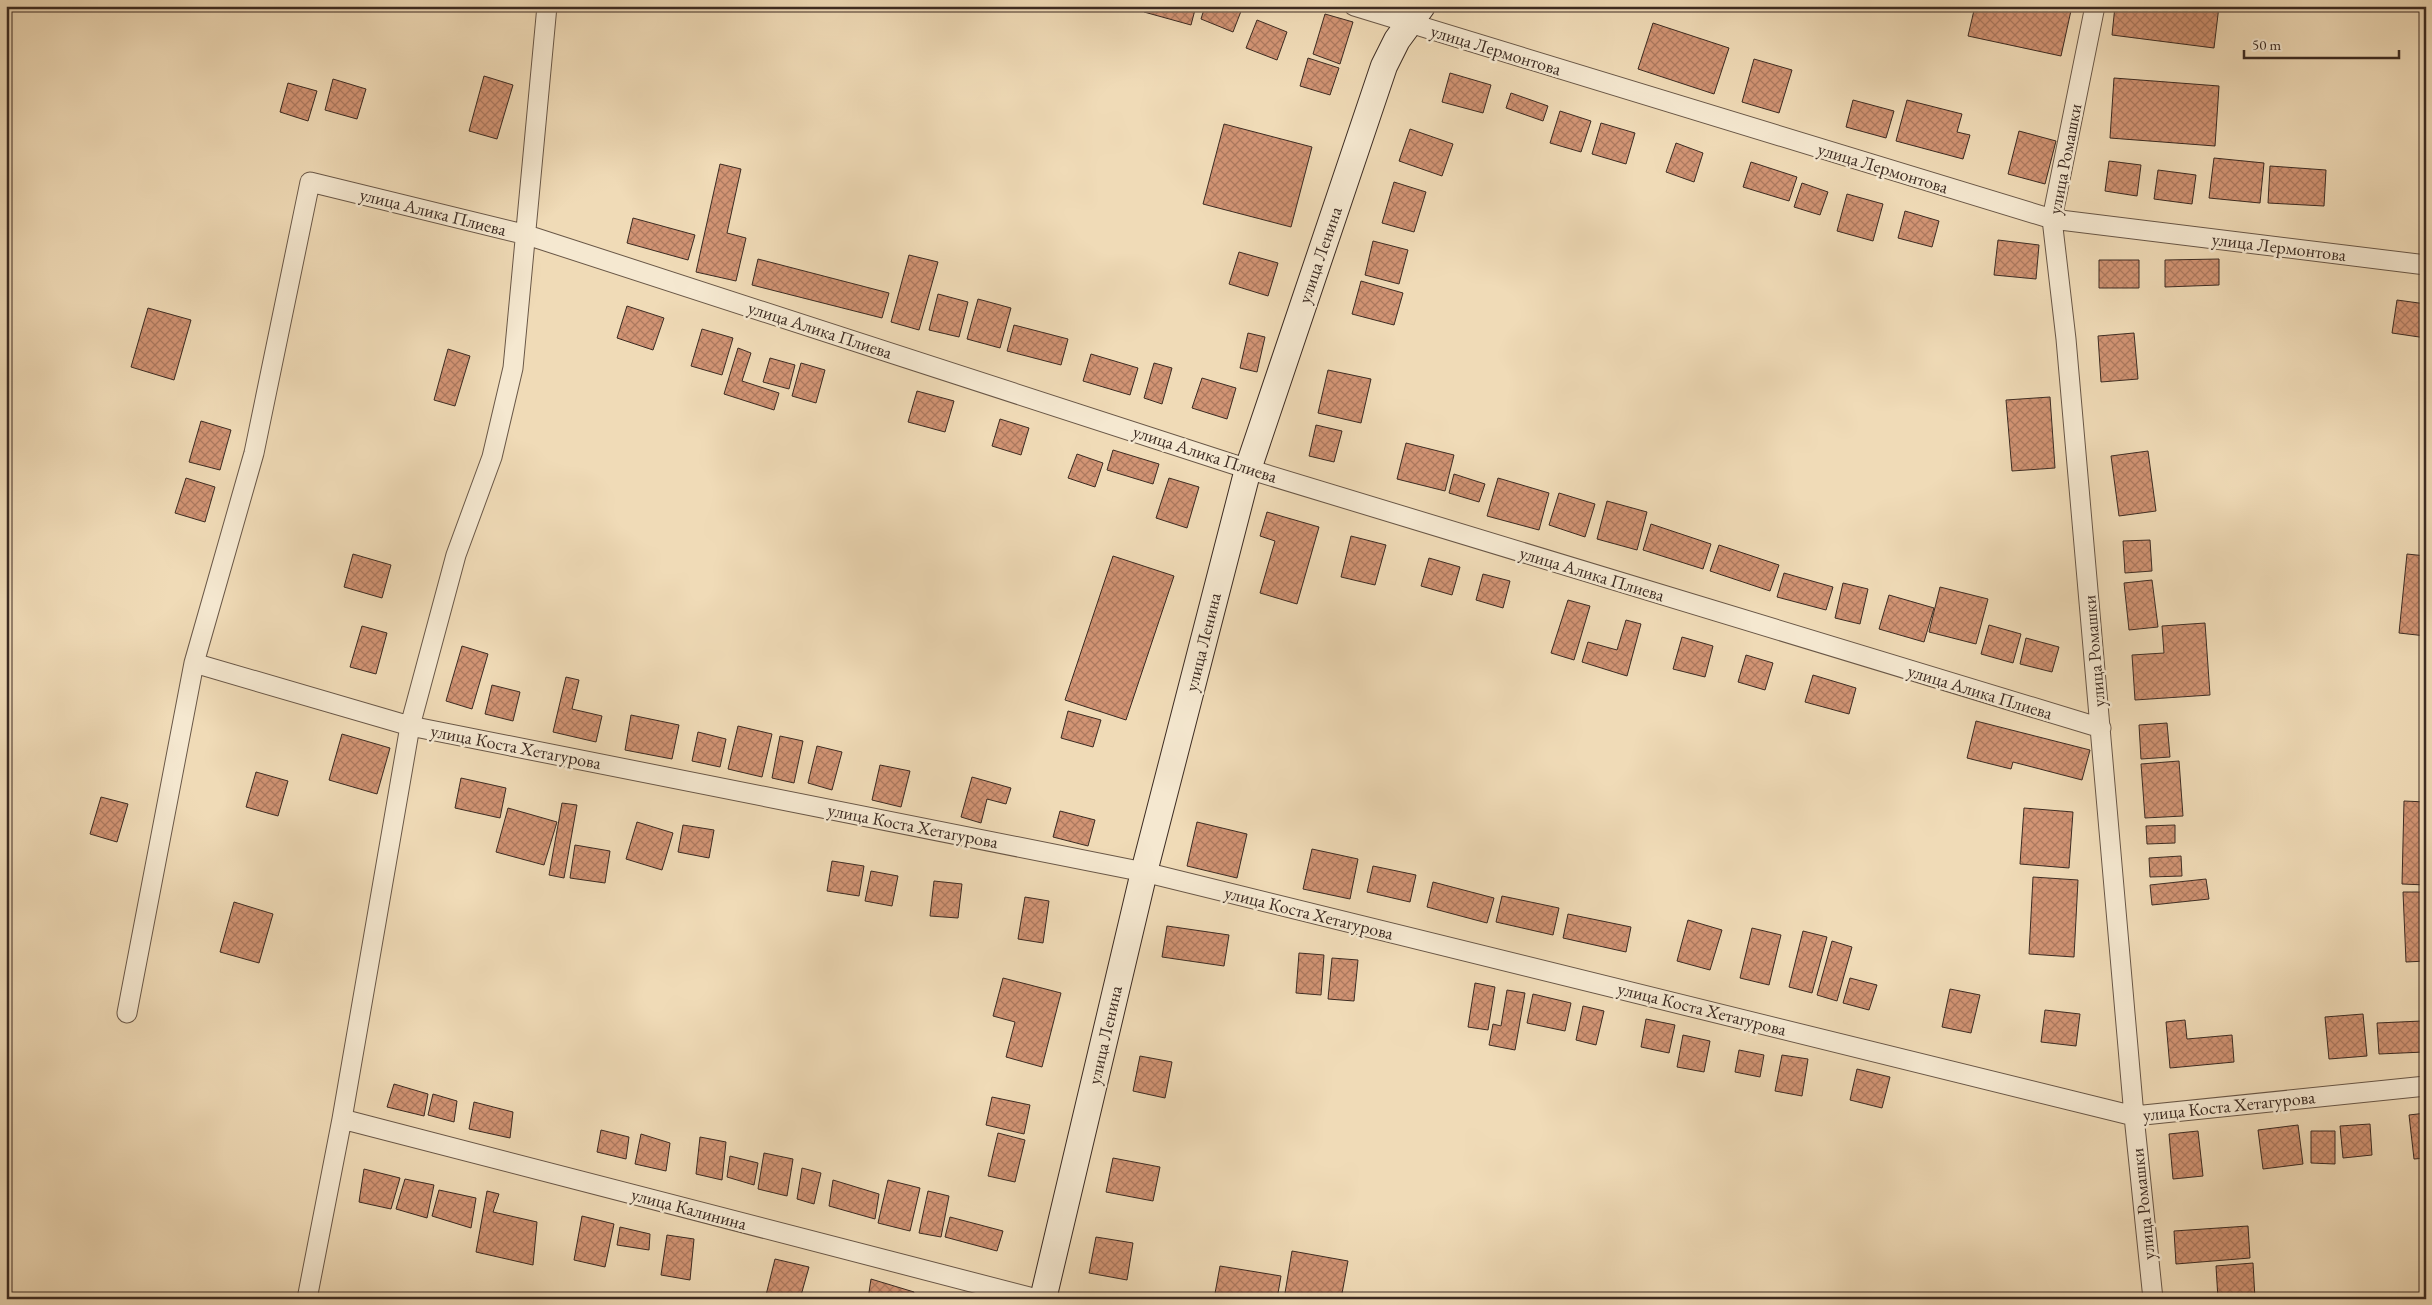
<svg xmlns="http://www.w3.org/2000/svg" width="2432" height="1305" font-family="'EB Garamond',serif">
<style>
.building{fill:url(#building-cross-hatch);stroke:#3c2b22}
.lines{fill:none;stroke-linecap:round;stroke-linejoin:round}
.street-casing{stroke:#695747;stroke-width:21}
.secondary-casing{stroke:#3c2b22;stroke-width:28}
.street{stroke:#f5e8d0;stroke-width:19}
.secondary{stroke:#f5e8d0;stroke-width:26}
.labels{text-anchor:middle;stroke-width:5;stroke-linejoin:round;paint-order:stroke}
.street-label{font-size:18px;fill:#3c2b22;stroke:#f5e8d0}
</style>
<defs>
<pattern id="building-cross-hatch" width="8" height="8" patternUnits="userSpaceOnUse" patternTransform="scale(1.25)"><rect width="8" height="8" fill="#d29474"/><path d="M0 0l8 8M0 8l8-8" fill="none" stroke="#ac795f"/></pattern>
</defs>
<rect width="100%" height="100%" fill="#f0dbb7"/>
<filter id="stains"><feTurbulence type="fractalNoise" baseFrequency=".004" numOctaves="4"/><feColorMatrix values="0 0 0 0 .2 0 0 0 0 .09 0 0 0 0 .02 0 0 0 .5 -.17"/></filter>
<radialGradient id="worn" r=".72"><stop offset=".6" stop-color="#630" stop-opacity="0"/><stop offset="1" stop-color="#630" stop-opacity=".3"/></radialGradient>
<!-- building -->
<path class="building" d="M 1145,6 L 1196,6 L 1191,25 L 1144,12 Z
M 1205,6 L 1243,6 L 1233,32 L 1201,19 Z
M 1975,6 L 2072,6 L 2061,56 L 1968,36 Z
M 2115,6 L 2219,6 L 2214,48 L 2112,35 Z
M 1325,14 L 1353,22 L 1340,64 L 1313,54 Z
M 1257,20 L 1287,32 L 1277,60 L 1246,48 Z
M 1653,23 L 1729,48 L 1714,94 L 1638,69 Z
M 1308,58 L 1339,68 L 1330,95 L 1300,86 Z
M 1754,59 L 1792,70 L 1779,113 L 1742,102 Z
M 1450,73 L 1491,85 L 1483,113 L 1442,102 Z
M 484,76 L 513,85 L 497,139 L 469,131 Z
M 2114,78 L 2219,86 L 2215,146 L 2110,138 Z
M 333,79 L 366,89 L 357,119 L 325,110 Z
M 288,83 L 317,91 L 308,121 L 280,112 Z
M 1511,93 L 1548,106 L 1543,121 L 1506,108 Z
M 1853,100 L 1894,111 L 1886,138 L 1846,127 Z
M 1907,100 L 1962,114 L 1957,132 L 1970,135 L 1963,159 L 1896,141 Z
M 1560,111 L 1591,121 L 1581,152 L 1550,143 Z
M 1601,123 L 1635,133 L 1626,164 L 1592,154 Z
M 1224,124 L 1312,147 L 1291,227 L 1203,204 Z
M 1410,129 L 1453,144 L 1442,176 L 1399,161 Z
M 2019,131 L 2056,141 L 2045,184 L 2008,174 Z
M 1676,143 L 1703,153 L 1694,182 L 1666,172 Z
M 2214,158 L 2264,163 L 2260,203 L 2209,198 Z
M 2109,161 L 2141,165 L 2137,196 L 2105,191 Z
M 1751,162 L 1797,177 L 1789,201 L 1743,187 Z
M 720,164 L 741,169 L 727,233 L 746,238 L 736,281 L 696,272 Z
M 2270,166 L 2326,170 L 2324,206 L 2268,203 Z
M 2158,170 L 2196,175 L 2192,204 L 2154,199 Z
M 1394,182 L 1426,192 L 1414,232 L 1382,223 Z
M 1802,183 L 1828,192 L 1820,215 L 1794,207 Z
M 1847,194 L 1883,204 L 1873,241 L 1837,231 Z
M 1905,211 L 1939,221 L 1932,247 L 1898,238 Z
M 633,218 L 695,235 L 688,260 L 627,243 Z
M 1998,240 L 2039,245 L 2036,279 L 1994,275 Z
M 1373,241 L 1408,250 L 1399,284 L 1365,275 Z
M 1239,252 L 1278,263 L 1268,296 L 1229,284 Z
M 909,255 L 938,262 L 919,330 L 891,322 Z
M 758,259 L 889,293 L 882,318 L 752,285 Z
M 2219,259 L 2219,285 L 2165,287 L 2165,260 Z
M 2099,260 L 2139,260 L 2139,288 L 2099,288 Z
M 1361,281 L 1403,293 L 1394,325 L 1352,314 Z
M 938,294 L 968,302 L 959,337 L 929,330 Z
M 978,299 L 1011,308 L 1000,348 L 967,339 Z
M 2397,300 L 2426,304 L 2426,338 L 2392,333 Z
M 627,306 L 664,318 L 653,350 L 617,338 Z
M 148,308 L 191,320 L 174,380 L 131,367 Z
M 1014,325 L 1068,339 L 1061,365 L 1007,351 Z
M 702,329 L 733,338 L 722,375 L 691,366 Z
M 1248,333 L 1265,337 L 1257,372 L 1240,368 Z
M 2134,333 L 2138,379 L 2101,382 L 2098,336 Z
M 738,348 L 751,353 L 742,381 L 779,393 L 774,410 L 724,394 Z
M 448,349 L 470,356 L 455,406 L 434,400 Z
M 1091,354 L 1138,368 L 1130,395 L 1083,381 Z
M 770,358 L 795,365 L 789,389 L 763,382 Z
M 801,363 L 825,370 L 816,403 L 792,396 Z
M 1154,363 L 1172,368 L 1162,404 L 1144,398 Z
M 1328,370 L 1371,379 L 1361,423 L 1318,413 Z
M 1202,378 L 1236,388 L 1227,419 L 1192,408 Z
M 917,391 L 954,401 L 945,432 L 908,422 Z
M 2050,397 L 2055,468 L 2012,471 L 2006,400 Z
M 1000,419 L 1029,428 L 1021,455 L 992,446 Z
M 201,421 L 231,430 L 220,470 L 189,462 Z
M 1316,425 L 1342,431 L 1334,462 L 1309,456 Z
M 1406,443 L 1454,455 L 1445,491 L 1397,479 Z
M 1113,450 L 1159,464 L 1153,484 L 1107,470 Z
M 2148,451 L 2156,511 L 2119,516 L 2111,456 Z
M 1077,454 L 1103,463 L 1095,487 L 1068,478 Z
M 1454,474 L 1485,484 L 1479,502 L 1449,493 Z
M 186,478 L 215,487 L 205,522 L 175,513 Z
M 1169,478 L 1199,487 L 1187,528 L 1156,518 Z
M 1498,478 L 1549,493 L 1539,530 L 1487,516 Z
M 1559,493 L 1595,504 L 1585,537 L 1549,525 Z
M 1607,501 L 1647,512 L 1637,550 L 1597,539 Z
M 1267,512 L 1319,527 L 1297,604 L 1260,593 L 1275,541 L 1260,536 Z
M 1651,524 L 1711,544 L 1703,569 L 1643,550 Z
M 1351,536 L 1386,545 L 1375,585 L 1341,577 Z
M 2150,540 L 2152,571 L 2125,573 L 2123,541 Z
M 1719,545 L 1779,565 L 1770,591 L 1710,571 Z
M 353,554 L 391,565 L 382,598 L 344,587 Z
M 2407,554 L 2426,556 L 2426,636 L 2399,633 Z
M 1113,556 L 1174,576 L 1126,720 L 1065,700 Z
M 1429,558 L 1460,567 L 1452,595 L 1421,586 Z
M 1784,573 L 1833,587 L 1826,610 L 1777,597 Z
M 1483,574 L 1510,581 L 1503,608 L 1476,600 Z
M 2152,580 L 2158,627 L 2129,630 L 2124,583 Z
M 1843,583 L 1868,589 L 1860,624 L 1835,618 Z
M 1940,587 L 1988,599 L 1976,644 L 1929,632 Z
M 1889,595 L 1934,608 L 1924,642 L 1879,629 Z
M 1568,600 L 1590,606 L 1574,660 L 1551,653 Z
M 1626,620 L 1641,624 L 1627,676 L 1582,662 L 1588,642 L 1617,650 Z
M 2205,623 L 2210,695 L 2135,700 L 2132,655 L 2164,653 L 2162,626 Z
M 1989,625 L 2021,634 L 2013,663 L 1981,654 Z
M 362,626 L 387,633 L 376,674 L 350,667 Z
M 1682,637 L 1713,646 L 1705,677 L 1673,669 Z
M 2026,638 L 2059,647 L 2052,672 L 2020,664 Z
M 462,646 L 488,654 L 472,709 L 446,701 Z
M 1746,655 L 1773,663 L 1765,690 L 1738,682 Z
M 1813,675 L 1856,688 L 1849,714 L 1805,702 Z
M 566,677 L 579,680 L 572,709 L 602,716 L 596,742 L 553,732 Z
M 492,685 L 520,692 L 513,721 L 485,714 Z
M 1068,711 L 1101,720 L 1093,747 L 1061,738 Z
M 631,715 L 679,725 L 672,759 L 625,750 Z
M 1976,721 L 2090,750 L 2082,780 L 2013,762 L 2011,769 L 1967,758 Z
M 2167,723 L 2170,757 L 2141,759 L 2139,725 Z
M 738,726 L 772,734 L 762,777 L 728,769 Z
M 698,732 L 726,739 L 720,767 L 692,761 Z
M 342,734 L 390,748 L 377,794 L 329,780 Z
M 780,736 L 803,741 L 794,783 L 772,778 Z
M 817,746 L 842,752 L 832,790 L 808,783 Z
M 2179,761 L 2183,816 L 2145,818 L 2141,764 Z
M 880,765 L 910,771 L 901,807 L 872,800 Z
M 256,772 L 288,781 L 278,816 L 246,807 Z
M 972,777 L 1011,788 L 1006,804 L 987,799 L 981,823 L 961,817 Z
M 461,778 L 506,788 L 500,818 L 455,808 Z
M 101,797 L 128,804 L 117,842 L 90,834 Z
M 2404,801 L 2426,802 L 2426,885 L 2402,884 Z
M 562,803 L 577,805 L 564,878 L 549,875 Z
M 508,808 L 557,822 L 544,865 L 496,852 Z
M 2024,808 L 2073,812 L 2069,868 L 2020,864 Z
M 1060,811 L 1095,820 L 1088,846 L 1053,837 Z
M 637,822 L 673,833 L 662,870 L 626,859 Z
M 1197,822 L 1247,834 L 1237,878 L 1187,866 Z
M 683,825 L 714,830 L 709,858 L 678,852 Z
M 2175,825 L 2175,843 L 2147,844 L 2146,826 Z
M 575,845 L 610,851 L 605,883 L 570,878 Z
M 1312,849 L 1358,859 L 1350,899 L 1303,889 Z
M 2181,856 L 2182,876 L 2150,877 L 2149,858 Z
M 832,861 L 864,866 L 859,896 L 827,891 Z
M 1373,866 L 1416,875 L 1410,902 L 1367,892 Z
M 871,871 L 898,876 L 892,906 L 865,901 Z
M 2033,877 L 2078,880 L 2074,957 L 2029,954 Z
M 2206,879 L 2209,899 L 2152,905 L 2150,885 Z
M 934,881 L 962,884 L 958,918 L 930,916 Z
M 1433,882 L 1494,898 L 1487,923 L 1427,907 Z
M 2403,892 L 2426,892 L 2426,961 L 2406,962 Z
M 1502,896 L 1559,908 L 1553,935 L 1496,922 Z
M 1025,897 L 1049,901 L 1043,943 L 1018,939 Z
M 234,902 L 273,914 L 259,963 L 220,952 Z
M 1568,914 L 1631,927 L 1626,952 L 1563,938 Z
M 1688,920 L 1722,930 L 1710,970 L 1677,961 Z
M 1167,926 L 1229,935 L 1224,966 L 1162,957 Z
M 1752,928 L 1781,935 L 1769,985 L 1740,978 Z
M 1803,931 L 1827,937 L 1812,993 L 1789,987 Z
M 1832,941 L 1852,947 L 1837,1001 L 1817,995 Z
M 1299,953 L 1324,955 L 1321,995 L 1296,993 Z
M 1332,958 L 1358,960 L 1354,1001 L 1328,999 Z
M 1003,978 L 1061,993 L 1042,1067 L 1006,1057 L 1015,1022 L 993,1016 Z
M 1850,978 L 1877,985 L 1869,1010 L 1843,1003 Z
M 1475,983 L 1495,987 L 1488,1030 L 1468,1027 Z
M 1950,989 L 1980,995 L 1971,1033 L 1942,1027 Z
M 1507,990 L 1525,993 L 1515,1050 L 1489,1045 L 1493,1024 L 1501,1026 Z
M 1533,994 L 1571,1003 L 1565,1031 L 1527,1023 Z
M 1583,1006 L 1604,1011 L 1596,1045 L 1576,1040 Z
M 2045,1010 L 2080,1014 L 2076,1046 L 2041,1042 Z
M 2363,1014 L 2367,1056 L 2329,1059 L 2325,1017 Z
M 1646,1019 L 1675,1025 L 1669,1053 L 1641,1047 Z
M 2185,1020 L 2187,1039 L 2232,1035 L 2234,1062 L 2170,1068 L 2166,1022 Z
M 2422,1021 L 2424,1052 L 2379,1054 L 2377,1023 Z
M 1683,1035 L 1710,1041 L 1704,1072 L 1677,1067 Z
M 1739,1050 L 1764,1055 L 1760,1077 L 1735,1072 Z
M 1782,1055 L 1808,1059 L 1802,1096 L 1775,1091 Z
M 1140,1056 L 1172,1062 L 1165,1098 L 1133,1091 Z
M 1857,1069 L 1890,1077 L 1882,1108 L 1850,1100 Z
M 394,1084 L 428,1094 L 424,1116 L 387,1107 Z
M 433,1094 L 457,1101 L 454,1122 L 428,1115 Z
M 992,1097 L 1030,1105 L 1024,1134 L 986,1125 Z
M 474,1102 L 513,1112 L 510,1138 L 469,1129 Z
M 2426,1113 L 2426,1158 L 2414,1159 L 2409,1115 Z
M 2370,1124 L 2372,1155 L 2343,1158 L 2340,1126 Z
M 2298,1125 L 2303,1164 L 2263,1169 L 2258,1130 Z
M 601,1130 L 629,1137 L 626,1159 L 597,1152 Z
M 2198,1131 L 2203,1176 L 2173,1179 L 2169,1134 Z
M 2311,1131 L 2335,1131 L 2335,1164 L 2311,1163 Z
M 998,1133 L 1025,1140 L 1015,1182 L 988,1176 Z
M 641,1134 L 670,1143 L 666,1171 L 635,1164 Z
M 700,1137 L 726,1142 L 722,1180 L 696,1174 Z
M 764,1153 L 793,1159 L 787,1196 L 758,1189 Z
M 730,1156 L 758,1163 L 754,1185 L 727,1177 Z
M 1113,1158 L 1160,1167 L 1153,1201 L 1106,1192 Z
M 802,1168 L 821,1173 L 814,1204 L 797,1199 Z
M 364,1169 L 400,1178 L 391,1209 L 359,1202 Z
M 405,1179 L 434,1185 L 427,1218 L 396,1209 Z
M 833,1180 L 879,1194 L 875,1219 L 829,1206 Z
M 888,1180 L 920,1188 L 910,1231 L 878,1223 Z
M 439,1190 L 476,1198 L 471,1228 L 432,1216 Z
M 487,1191 L 499,1194 L 493,1212 L 537,1222 L 533,1265 L 476,1252 Z
M 928,1191 L 949,1196 L 941,1237 L 919,1233 Z
M 582,1216 L 614,1224 L 605,1267 L 574,1260 Z
M 950,1217 L 1003,1231 L 997,1251 L 945,1237 Z
M 2248,1226 L 2250,1258 L 2176,1264 L 2174,1231 Z
M 620,1227 L 650,1234 L 649,1250 L 617,1245 Z
M 667,1235 L 694,1239 L 690,1280 L 661,1275 Z
M 1096,1237 L 1133,1243 L 1127,1280 L 1089,1273 Z
M 1292,1251 L 1348,1261 L 1341,1299 L 1284,1299 Z
M 775,1259 L 809,1267 L 800,1299 L 765,1299 Z
M 2253,1263 L 2255,1299 L 2218,1299 L 2216,1266 Z
M 1220,1266 L 1281,1276 L 1277,1299 L 1214,1299 Z
M 871,1279 L 914,1292 L 912,1299 L 868,1299 Z
M 1355,1294 L 1385,1299 L 1354,1299 Z"/>
<g class="lines">
<defs>
<path id="street" d="M 1354,6 L 2052,219 L 2426,265
M 2095,6 L 2052,219 L 2066,339 L 2134,1116 L 2153,1299
M 194,663 L 410,726 L 1144,872 L 2134,1116 L 2426,1086
M 127,1013 L 194,663 L 254,453 L 310,182 L 527,235 L 1248,469 L 2101,728
M 342,1119 L 1037,1299
M 307,1299 L 342,1119 L 410,726 L 456,555 L 492,457 L 513,368 L 547,6"/>
<path id="secondary" d="M 1043,1299 L 1144,872 L 1248,469 L 1384,66 L 1397,40 L 1422,6"/>
</defs>
<!-- street casing -->
<use href="#street" class="street-casing"/>
<!-- secondary casing -->
<use href="#secondary" class="secondary-casing"/>
<!-- street -->
<use href="#street" class="street"/>
<!-- secondary -->
<use href="#secondary" class="secondary"/>
</g>
<g class="labels">
<!-- street labels -->
<g class="street-label">
<text transform="translate(1496 50) rotate(17)" y="6">улица Лермонтова</text>
<text transform="translate(2065 159) rotate(-79)" y="6">улица Ромашки</text>
<text transform="translate(1883 168) rotate(17)" y="6">улица Лермонтова</text>
<text transform="translate(433 212) rotate(14)" y="6">улица Алика Плиева</text>
<text transform="translate(2279 247) rotate(7)" y="6">улица Лермонтова</text>
<text transform="translate(1320 255) rotate(-71)" y="6">улица Ленина</text>
<text transform="translate(820 330) rotate(18)" y="6">улица Алика Плиева</text>
<text transform="translate(1205 454) rotate(18)" y="6">улица Алика Плиева</text>
<text transform="translate(1592 574) rotate(17)" y="6">улица Алика Плиева</text>
<text transform="translate(1203 642) rotate(-76)" y="6">улица Ленина</text>
<text transform="translate(2094 651) rotate(-95)" y="6">улица Ромашки</text>
<text transform="translate(1980 692) rotate(17)" y="6">улица Алика Плиева</text>
<text transform="translate(516 747) rotate(11)" y="6">улица Коста Хетагурова</text>
<text transform="translate(913 826) rotate(11)" y="6">улица Коста Хетагурова</text>
<text transform="translate(1309 913) rotate(14)" y="6">улица Коста Хетагурова</text>
<text transform="translate(1702 1009) rotate(14)" y="6">улица Коста Хетагурова</text>
<text transform="translate(1105 1035) rotate(-77)" y="6">улица Ленина</text>
<text transform="translate(2229 1106) rotate(-6)" y="6">улица Коста Хетагурова</text>
<text transform="translate(2143 1204) rotate(-96)" y="6">улица Ромашки</text>
<text transform="translate(689 1209) rotate(15)" y="6">улица Калинина</text>
</g>
</g>
<!-- margin -->
<rect width="2432" height="1305" fill="none" stroke="#f0dbb7" stroke-width="25"/>
<rect x="8" y="8" width="2417" height="1290" fill="none" stroke="#3c2b22" stroke-width="2.5"/>
<rect x="12" y="12" width="2407" height="1280" fill="none" stroke="#3c2b22"/>
<!-- scale -->
<path d="M2244 50v8h155v-8" fill="none" stroke="#3c2b22" stroke-width="2.5"/>
<text x="2252" y="50" font-size="15" fill="#3c2b22" stroke="#f5e8d0" stroke-width="4" paint-order="stroke">50 m</text>
<rect width="100%" height="100%" filter="url(#stains)"/>
<rect width="100%" height="100%" fill="url(#worn)"/>
</svg>
